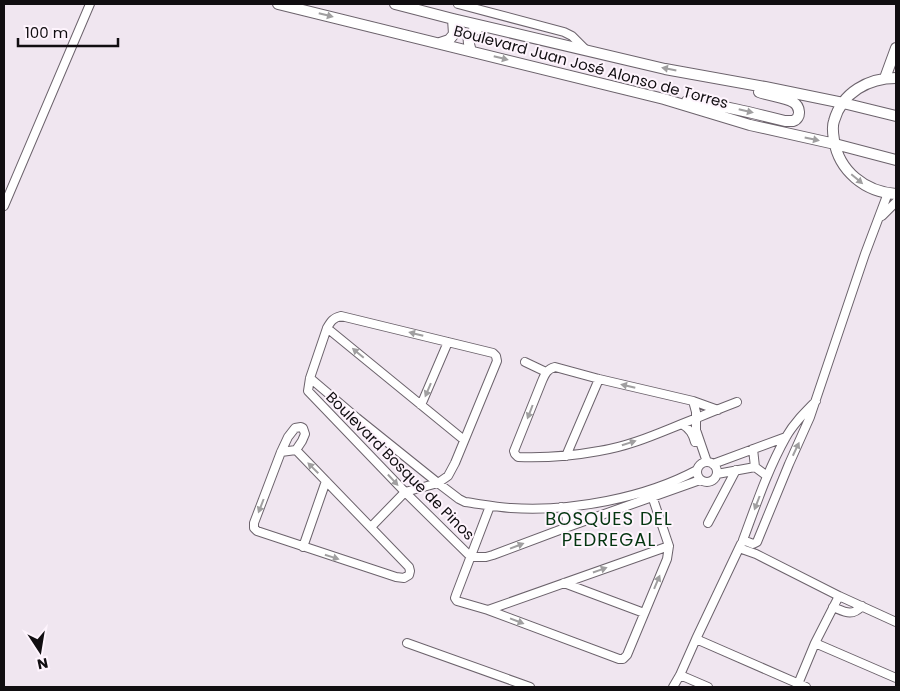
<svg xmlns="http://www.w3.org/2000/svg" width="900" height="691" font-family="Poppins,sans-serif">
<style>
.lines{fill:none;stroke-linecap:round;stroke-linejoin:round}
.minor-casing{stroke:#6c636c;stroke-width:10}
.major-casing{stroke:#6c636c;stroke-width:12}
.minor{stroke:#fff;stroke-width:8}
.major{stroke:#fff;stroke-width:10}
.oneway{fill:#a09fa0}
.labels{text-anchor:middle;stroke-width:4;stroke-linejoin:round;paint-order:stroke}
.street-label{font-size:15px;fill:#110e11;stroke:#fef4fd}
.quarter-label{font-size:18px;letter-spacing:1px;fill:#043510;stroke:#fef4fd}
</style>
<rect width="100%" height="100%" fill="#f0e6f0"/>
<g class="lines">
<defs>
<path id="minor" d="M 458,4 L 564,32 L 572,36 L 585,49
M 4,206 L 90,4
M 882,216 L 896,202
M 327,328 L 464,440
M 525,362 L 546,372
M 310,378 L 357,418 L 438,483 L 459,499 L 465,502 C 480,504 496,507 511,508 C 571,512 645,498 697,470
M 693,401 L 696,412 L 696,430 L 707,462
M 816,401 C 805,412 794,423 786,437 C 768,469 756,505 743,540 L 753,544 L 757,542 L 789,464 L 810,417 L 865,254 L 888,193
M 421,405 L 448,342
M 718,410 L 693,401 L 599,379 L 555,367 C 547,369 545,374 542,381 L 514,451 L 515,454 L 518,457 C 545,458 572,456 599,451 C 633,446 665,430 697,418 C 711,412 724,407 737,402
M 682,424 C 690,429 693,434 695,442
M 753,449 L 755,467
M 281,452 L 296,450 L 409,567 L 410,571 L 409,575 L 404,578 L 396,577 L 257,531 L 254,528 L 254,523 L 281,452 L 288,437 L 295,428 L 301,427 L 303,428 L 305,434 L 302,441 L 296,450
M 566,456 L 599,379
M697 472a10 10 0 1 1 20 0a10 10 0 1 1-20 0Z
M 713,464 L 786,437
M 717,474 L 755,467 L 767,476
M 490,506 L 456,595 L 455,598 L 457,601 L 488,610 L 619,659 L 623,659 L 627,655 L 667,559 L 669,546 L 650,490
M 575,506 L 573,512 C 574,518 577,519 582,521
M 561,507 C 567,514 568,519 565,528
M 708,523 L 736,470
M 371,527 L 405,492 L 438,483 L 448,476 L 455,463 L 497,361 L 496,356 L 493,353 L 341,316 C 333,318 331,321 327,328 L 310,378 L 308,391 L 405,492 L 471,557 L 486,557 L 493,555 L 565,528 L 700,480
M 303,547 L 326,481
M 739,548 L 756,554 L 839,596 L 896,622
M 564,583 L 644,613
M 833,607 C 845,612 852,617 862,606
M 488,610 L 669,546
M 696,639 L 806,687
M 407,643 L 530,687
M 815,643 L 896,678
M 680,675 L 708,687
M 798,684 L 815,643 L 839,596
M 673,687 L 680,675 L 696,639 L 741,544"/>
<path id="major" d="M 278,4 L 664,99 L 750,125 L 835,144 L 896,160
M 395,4 L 453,19 L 665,69 L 765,87 L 843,103 L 896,116
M 440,43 L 449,40 L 454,34 L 453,19
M 471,51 C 466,36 468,34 481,26
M 885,78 L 896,48
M 896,78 C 869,78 842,92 834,121 C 832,126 833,134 834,140 C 839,171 865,192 896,194
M 687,101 C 721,105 753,113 785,121 C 788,121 791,121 793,121 C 802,118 800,106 793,102 C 787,98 767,95 759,92"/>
</defs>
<!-- minor casing -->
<use href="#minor" class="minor-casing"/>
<!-- major casing -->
<use href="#major" class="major-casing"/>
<!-- minor -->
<use href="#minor" class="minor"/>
<!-- major -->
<use href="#major" class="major"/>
</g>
<!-- one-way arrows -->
<defs><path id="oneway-solid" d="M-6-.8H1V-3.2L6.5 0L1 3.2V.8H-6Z" transform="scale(1.25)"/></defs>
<g class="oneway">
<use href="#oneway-solid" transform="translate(326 15) rotate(14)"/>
<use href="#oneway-solid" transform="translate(501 58) rotate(14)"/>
<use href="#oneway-solid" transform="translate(669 69) rotate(-169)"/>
<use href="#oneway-solid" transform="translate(746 111) rotate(13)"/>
<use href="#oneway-solid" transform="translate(812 139) rotate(12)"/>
<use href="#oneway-solid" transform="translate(857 179) rotate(40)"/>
<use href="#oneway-solid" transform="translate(416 334) rotate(-166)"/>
<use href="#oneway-solid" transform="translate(358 353) rotate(-140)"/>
<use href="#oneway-solid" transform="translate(628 386) rotate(-167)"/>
<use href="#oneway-solid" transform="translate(428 390) rotate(113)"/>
<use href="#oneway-solid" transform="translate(530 412) rotate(111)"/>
<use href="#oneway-solid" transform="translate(629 443) rotate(-18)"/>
<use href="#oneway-solid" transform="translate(796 449) rotate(-65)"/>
<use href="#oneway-solid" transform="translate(313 468) rotate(-135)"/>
<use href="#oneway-solid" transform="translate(393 480) rotate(47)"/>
<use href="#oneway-solid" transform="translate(757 503) rotate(111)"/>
<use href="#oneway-solid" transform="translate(261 506) rotate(111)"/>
<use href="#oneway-solid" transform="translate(517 546) rotate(-21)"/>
<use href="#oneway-solid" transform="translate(332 557) rotate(18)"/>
<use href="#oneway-solid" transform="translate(600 570) rotate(-19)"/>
<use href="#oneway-solid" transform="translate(657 582) rotate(-67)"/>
<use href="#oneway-solid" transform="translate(517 621) rotate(21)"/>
</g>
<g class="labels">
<!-- street labels -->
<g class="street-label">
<text transform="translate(591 67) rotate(15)" y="5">Boulevard Juan José Alonso de Torres</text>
<text transform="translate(400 466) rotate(45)" y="5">Boulevard Bosque de Pinos</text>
</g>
<!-- quarter labels -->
<g class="quarter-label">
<text x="609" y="525">BOSQUES DEL<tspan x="609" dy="21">PEDREGAL</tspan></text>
</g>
</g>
<!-- border -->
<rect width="900" height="691" fill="none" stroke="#110e11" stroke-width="10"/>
<!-- north arrow -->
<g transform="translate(40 651) rotate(168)" stroke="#fef4fd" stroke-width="4" paint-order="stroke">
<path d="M0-4L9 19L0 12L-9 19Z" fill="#110e11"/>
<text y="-8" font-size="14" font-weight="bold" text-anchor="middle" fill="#110e11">N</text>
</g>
<!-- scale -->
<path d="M18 38v8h100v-8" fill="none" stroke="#110e11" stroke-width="2.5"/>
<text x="25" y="38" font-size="15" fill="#110e11" stroke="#fef4fd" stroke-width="4" paint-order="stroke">100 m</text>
</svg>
